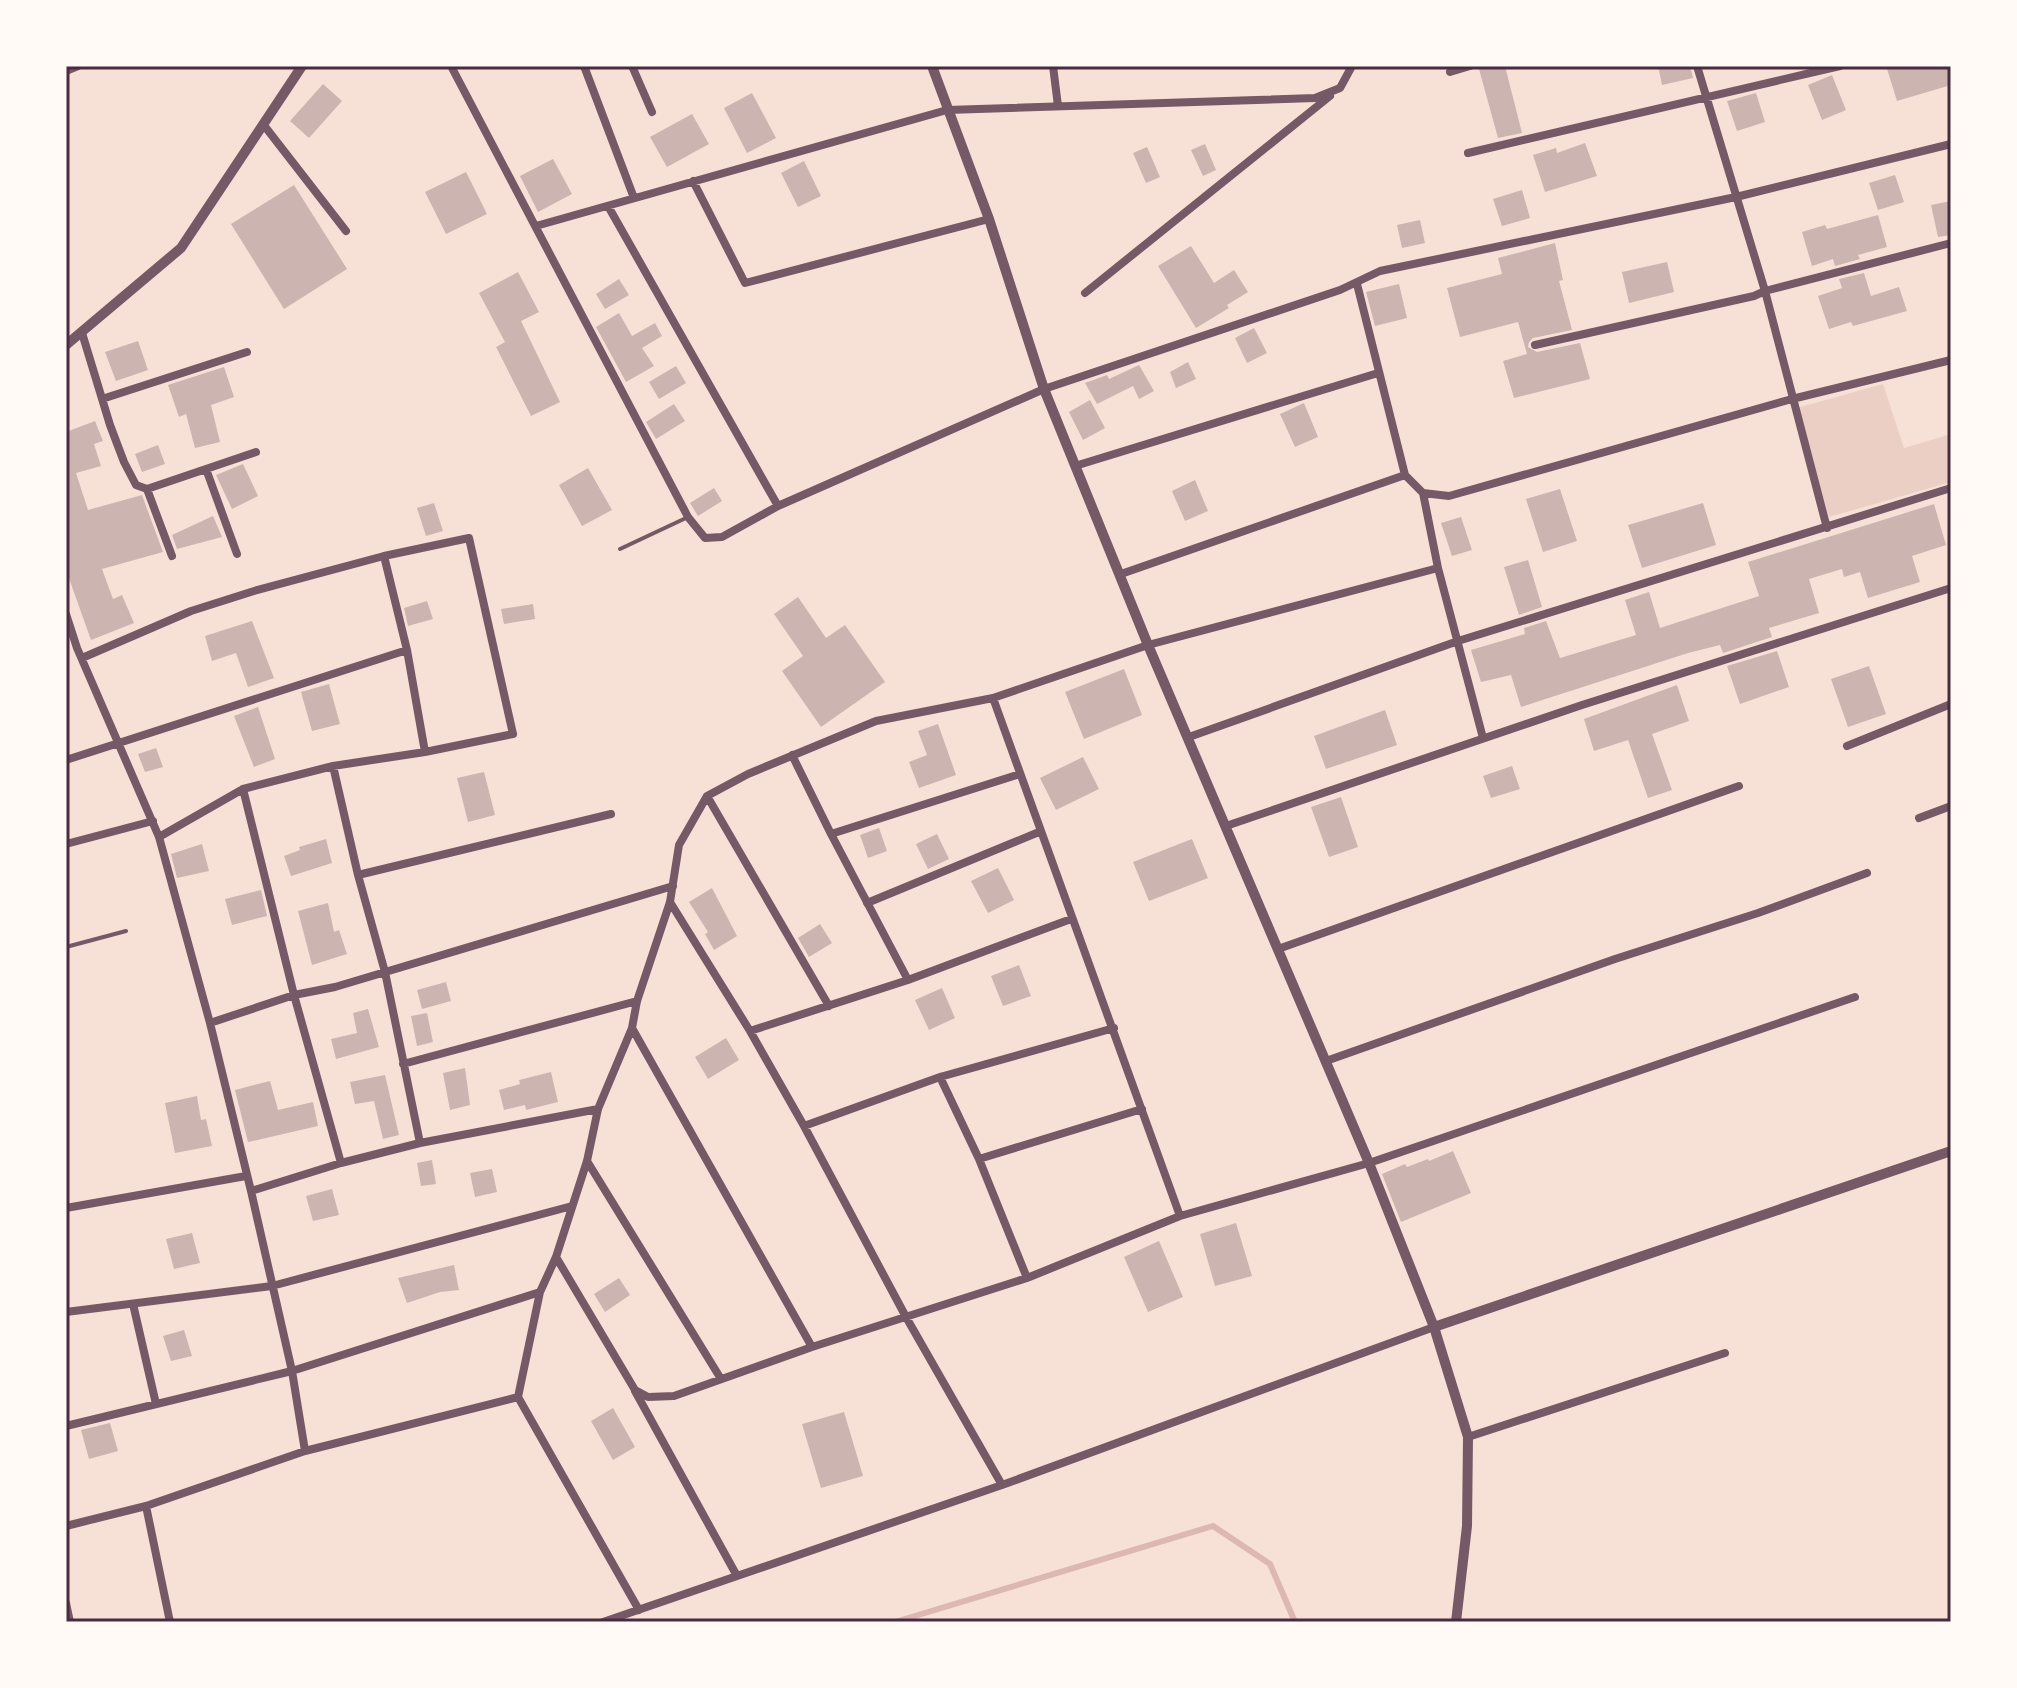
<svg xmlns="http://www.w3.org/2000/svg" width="2017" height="1688" font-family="'Source Sans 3',sans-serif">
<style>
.green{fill:#ebcfc5}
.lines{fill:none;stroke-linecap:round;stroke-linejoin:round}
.stream{stroke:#dcb8b0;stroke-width:6}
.building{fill:#ccb4b1}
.service{stroke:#755966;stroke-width:4}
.minor{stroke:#755966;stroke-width:8}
.tertiary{stroke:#755966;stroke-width:10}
.neatline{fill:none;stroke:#4a2c40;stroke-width:3}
</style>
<rect width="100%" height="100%" fill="#f7e1d7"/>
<!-- green -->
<path class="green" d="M 1883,384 L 1904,448 L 1951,434 L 1951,482 L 1829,517 L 1797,408 Z"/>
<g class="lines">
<!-- stream -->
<path class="stream" d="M 895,1622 L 1213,1526 L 1270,1564 L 1295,1622"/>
</g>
<!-- building -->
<path class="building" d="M 1491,66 L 1505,66 L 1522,133 L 1498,138 L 1479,69 Z
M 1658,66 L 1690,66 L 1693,78 L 1662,85 Z
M 1896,66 L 1951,66 L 1951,85 L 1897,101 L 1887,69 Z
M 1832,75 L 1846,110 L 1822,120 L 1808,85 Z
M 323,84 L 342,101 L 309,138 L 290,121 Z
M 752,93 L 776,138 L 747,153 L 724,108 Z
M 1756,93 L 1765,122 L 1737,131 L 1727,101 Z
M 692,114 L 709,144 L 667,167 L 650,137 Z
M 1585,143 L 1597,176 L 1545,192 L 1533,155 L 1556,148 L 1557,153 Z
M 1205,144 L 1216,170 L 1203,176 L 1191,150 Z
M 1147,147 L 1160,177 L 1146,183 L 1133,153 Z
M 553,159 L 572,194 L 538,212 L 520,176 Z
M 804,161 L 821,196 L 798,207 L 781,173 Z
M 466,172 L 487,214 L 446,234 L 425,192 Z
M 1895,175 L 1904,202 L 1878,210 L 1869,183 Z
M 294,185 L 347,269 L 284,309 L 231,224 Z
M 1522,190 L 1530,218 L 1502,226 L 1493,199 Z
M 1951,201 L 1951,235 L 1938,237 L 1931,205 Z
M 1878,215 L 1887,247 L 1858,255 L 1860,259 L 1835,266 L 1833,259 L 1812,266 L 1802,232 L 1825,225 L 1827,229 Z
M 1420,220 L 1425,243 L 1402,248 L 1397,225 Z
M 1555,243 L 1563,280 L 1559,281 L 1572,330 L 1533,338 L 1529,342 L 1528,347 L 1537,352 L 1580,343 L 1590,379 L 1514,398 L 1503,361 L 1527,354 L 1518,322 L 1460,337 L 1447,288 L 1502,274 L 1498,258 Z
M 1191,246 L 1214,283 L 1234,270 L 1248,292 L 1227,305 L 1229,308 L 1196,328 L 1158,266 Z
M 1667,262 L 1674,292 L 1629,303 L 1622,272 Z
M 518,272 L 539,312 L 521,321 L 560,402 L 531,416 L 496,347 L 505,342 L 479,293 Z
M 1864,273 L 1871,296 L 1899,287 L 1907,311 L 1853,326 L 1851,322 L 1829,329 L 1818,296 L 1842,288 L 1839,279 Z
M 619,279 L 629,295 L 605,309 L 596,294 Z
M 1399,284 L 1407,318 L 1375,326 L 1366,292 Z
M 619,313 L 632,336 L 655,323 L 662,336 L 642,348 L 654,366 L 626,382 L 596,327 Z
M 1254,328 L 1267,353 L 1247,363 L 1235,338 Z
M 138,341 L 148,370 L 116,381 L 105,352 Z
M 1188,362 L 1196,379 L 1176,388 L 1170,372 Z
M 1139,365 L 1154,391 L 1139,399 L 1133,386 L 1097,404 L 1085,383 L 1107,375 L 1109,379 Z
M 676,366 L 686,383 L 659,399 L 649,382 Z
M 224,367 L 234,397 L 211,405 L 220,442 L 195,448 L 186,414 L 179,417 L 168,385 Z
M 1090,400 L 1105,428 L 1083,440 L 1069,412 Z
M 1304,403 L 1318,437 L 1295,447 L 1280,414 Z
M 674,404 L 685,421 L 656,439 L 646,422 Z
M 95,421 L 103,441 L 94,444 L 101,466 L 76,473 L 88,510 L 142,495 L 163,552 L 102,569 L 113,599 L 122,595 L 134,623 L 91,640 L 66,570 L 66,432 Z
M 158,445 L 165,464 L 142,472 L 135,454 Z
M 243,464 L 258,496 L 232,509 L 216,475 Z
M 588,468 L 612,510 L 582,526 L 559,485 Z
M 1195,480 L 1208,511 L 1185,521 L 1172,491 Z
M 714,488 L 722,501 L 698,516 L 690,503 Z
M 1560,489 L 1577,541 L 1543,552 L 1526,499 Z
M 434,503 L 443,531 L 426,536 L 417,508 Z
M 1703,503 L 1716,545 L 1642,568 L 1628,525 Z
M 1934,504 L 1946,545 L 1912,556 L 1920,582 L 1868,598 L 1860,572 L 1844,577 L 1842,569 L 1809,579 L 1819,613 L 1769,628 L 1772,637 L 1723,653 L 1720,645 L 1688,653 L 1521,707 L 1511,675 L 1481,682 L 1471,650 L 1525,634 L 1524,628 L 1546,621 L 1560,658 L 1636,635 L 1625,600 L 1649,592 L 1660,628 L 1759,596 L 1748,562 Z
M 213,516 L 222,537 L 177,549 L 172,535 Z
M 1461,517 L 1472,550 L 1452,556 L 1441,523 Z
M 1528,560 L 1542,607 L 1519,615 L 1504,567 Z
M 798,597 L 826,638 L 845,625 L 885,682 L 821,727 L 782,671 L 803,656 L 774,614 Z
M 427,601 L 433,619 L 408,626 L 404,608 Z
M 533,604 L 535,619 L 504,624 L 501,609 Z
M 252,621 L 274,678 L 248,687 L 236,653 L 212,661 L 205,636 Z
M 1777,651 L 1789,687 L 1740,704 L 1727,666 Z
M 1869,666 L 1886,714 L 1848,727 L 1831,679 Z
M 1124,669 L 1142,715 L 1084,739 L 1065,692 Z
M 329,684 L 340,724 L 312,731 L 301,692 Z
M 1677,685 L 1689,721 L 1652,734 L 1672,790 L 1648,798 L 1628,740 L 1594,751 L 1584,719 Z
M 258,707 L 275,759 L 254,767 L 234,716 Z
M 1385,710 L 1397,745 L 1326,769 L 1314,736 Z
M 938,724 L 956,775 L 919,788 L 909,762 L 927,755 L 918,731 Z
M 156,748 L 163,767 L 145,772 L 138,754 Z
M 1083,757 L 1099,789 L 1056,810 L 1040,778 Z
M 1512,766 L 1520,789 L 1491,798 L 1483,776 Z
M 484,772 L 495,815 L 468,822 L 457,778 Z
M 1341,797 L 1358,847 L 1329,857 L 1311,807 Z
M 879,828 L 887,851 L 868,858 L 860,835 Z
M 937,834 L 949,859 L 928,869 L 916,844 Z
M 326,839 L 332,863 L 291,876 L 284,856 L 300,850 L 299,847 Z
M 1192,839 L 1208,878 L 1149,901 L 1133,862 Z
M 202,844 L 209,871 L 177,878 L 171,854 Z
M 998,868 L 1014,900 L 988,913 L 971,881 Z
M 712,888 L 737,936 L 714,950 L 705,934 L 708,932 L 689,902 Z
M 261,890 L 267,916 L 232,925 L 225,899 Z
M 328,903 L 334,932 L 339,930 L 347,954 L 312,965 L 298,911 Z
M 820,924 L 832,943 L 809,957 L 798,938 Z
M 1019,965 L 1031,996 L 1003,1006 L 991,976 Z
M 446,982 L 451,1001 L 422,1009 L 417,990 Z
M 942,988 L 955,1018 L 929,1030 L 915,1000 Z
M 368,1009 L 379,1047 L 336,1059 L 331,1039 L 357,1033 L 353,1013 Z
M 427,1013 L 433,1042 L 417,1046 L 411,1016 Z
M 726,1038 L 739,1060 L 708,1079 L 695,1057 Z
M 465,1068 L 470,1105 L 450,1110 L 443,1073 Z
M 551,1072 L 558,1102 L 526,1110 L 525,1105 L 504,1110 L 499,1090 L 520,1084 L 519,1080 Z
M 385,1075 L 399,1135 L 383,1139 L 374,1101 L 355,1104 L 350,1082 Z
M 270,1081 L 278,1110 L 313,1102 L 318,1126 L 248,1142 L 235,1090 Z
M 197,1096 L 201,1120 L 206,1119 L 212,1146 L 175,1153 L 165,1103 Z
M 1453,1151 L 1471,1193 L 1401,1222 L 1382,1174 L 1405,1164 L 1407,1167 L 1428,1159 L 1429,1161 Z
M 432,1160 L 436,1184 L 421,1186 L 417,1163 Z
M 492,1169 L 497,1192 L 475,1197 L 470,1173 Z
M 332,1189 L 339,1215 L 313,1221 L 306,1196 Z
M 1236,1223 L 1252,1276 L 1215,1286 L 1200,1234 Z
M 192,1233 L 200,1263 L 174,1269 L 166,1239 Z
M 1159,1241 L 1183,1297 L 1148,1312 L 1124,1257 Z
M 454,1265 L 459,1290 L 440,1292 L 407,1303 L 398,1278 Z
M 619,1278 L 630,1295 L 605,1312 L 594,1294 Z
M 184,1330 L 192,1356 L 171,1361 L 163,1336 Z
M 613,1408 L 635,1447 L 613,1460 L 591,1421 Z
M 844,1412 L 863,1476 L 821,1488 L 802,1424 Z
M 110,1423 L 118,1451 L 89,1459 L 81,1430 Z"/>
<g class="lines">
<!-- service -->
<path class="service" d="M 620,549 L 686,518
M 66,947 L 126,931"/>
<!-- minor -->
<path class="minor" d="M 451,66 L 688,517 L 705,538 L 722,537 L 778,506 L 1044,389 L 1340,290 L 1380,271 L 1736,197 L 1951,144
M 584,66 L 634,198
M 632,66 L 652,112
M 1053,66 L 1058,106
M 1697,66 L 1765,291 L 1827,528
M 66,71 L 78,66
M 1450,72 L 1470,66
M 263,124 L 346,231
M 1468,153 L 1840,66
M 693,181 L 745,283 L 989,219
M 608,206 L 778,506
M 536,226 L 947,110 L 1315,98 L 1340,88 L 1352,66
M 1357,284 L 1405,475 L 1423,493 L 1449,496 L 1792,399 L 1951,360
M 1085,293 L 1330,96
M 82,333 L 110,425 L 124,462 L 136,485 L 147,489 L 172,556
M 1535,345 L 1754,296 L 1765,291 L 1951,243
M 102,399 L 247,352
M 1075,466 L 1378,373
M 206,469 L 237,554
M 147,489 L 256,452
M 1423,493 L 1438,568 L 1483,738
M 384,556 L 407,650 L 425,752
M 1121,574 L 1405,475
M 66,614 L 77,648 L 159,837 L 210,1023 L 251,1191 L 292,1371 L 305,1451
M 82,658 L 191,611 L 254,591 L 384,556 L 469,538 L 513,734 L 425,752 L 333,766 L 243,789 L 159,837
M 993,698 L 1180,1216
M 1189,737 L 1458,641 L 1951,488
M 1847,746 L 1951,704
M 792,755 L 831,834 L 908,980
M 66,760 L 407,650
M 333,766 L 358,875 L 385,972 L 420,1143
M 243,789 L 294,995 L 341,1163
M 707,796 L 829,1006
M 1919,818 L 1951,806
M 1226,826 L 1582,705 L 1951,588
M 831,834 L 1020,774
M 66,844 L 153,821
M 358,875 L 611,814
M 670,902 L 750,1031 L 804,1126 L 906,1317 L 1002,1485
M 867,903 L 1039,832
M 1278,949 L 1739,786
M 210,1023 L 294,995 L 335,987 L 673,886
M 632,1028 L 812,1347
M 750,1031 L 908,980 L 1071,919
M 1326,1061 L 1615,959 L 1758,913 L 1867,873
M 403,1064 L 637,1001
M 940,1077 L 979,1159 L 1027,1278
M 804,1126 L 940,1077 L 1114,1028
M 979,1159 L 1142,1109
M 587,1161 L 721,1379
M 251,1191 L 341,1163 L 420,1143 L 598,1109
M 66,1208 L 246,1176
M 556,1257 L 635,1390 L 648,1397 L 674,1396 L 812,1347 L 1027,1278 L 1180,1216 L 1369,1163 L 1855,997
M 133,1304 L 156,1404
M 66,1312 L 272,1286 L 572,1206
M 635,1391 L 737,1576
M 518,1397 L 639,1610
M 66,1426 L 292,1371 L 540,1292
M 1468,1437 L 1725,1353
M 146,1506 L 170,1622
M 66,1526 L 146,1506 L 305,1451 L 518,1397 L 540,1292 L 556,1257 L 587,1161 L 598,1109 L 632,1028 L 637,1001 L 670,902 L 679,845 L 707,796 L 748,774 L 876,721 L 993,698 L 1148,645 L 1438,568
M 66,1603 L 70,1622
M 603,1622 L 1002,1485 L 1434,1327"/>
<!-- tertiary -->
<path class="tertiary" d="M 932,66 L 989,219 L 1044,389 L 1148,645 L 1369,1163 L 1434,1327 L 1468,1437 L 1467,1526 L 1456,1622
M 66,345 L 181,248 L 302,66
M 1434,1327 L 1951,1151"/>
</g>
<!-- border -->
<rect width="2017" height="1688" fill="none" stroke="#fffaf5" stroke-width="136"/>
<rect x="68" y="68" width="1881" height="1552" class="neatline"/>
</svg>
